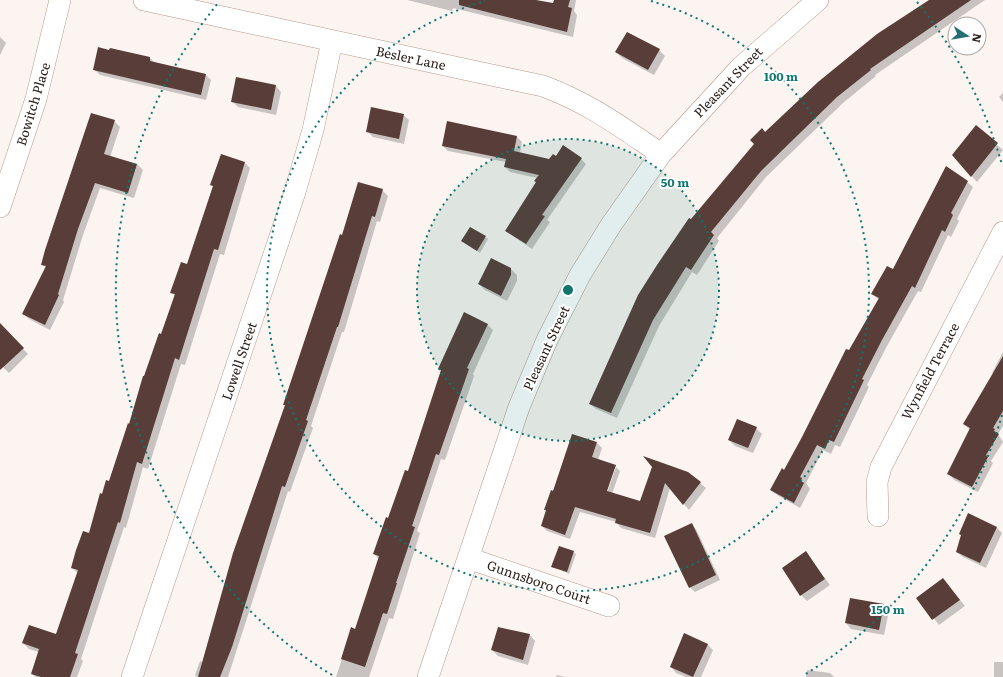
<svg xmlns="http://www.w3.org/2000/svg" width="1003" height="677" font-family="Literata,serif">
<style>
.shadow{fill:#0003;fill-rule:evenodd}
.building{fill:#593d38}
.lines{fill:none;stroke-linecap:round;stroke-linejoin:round}
.minor-casing{stroke:#b6998b;stroke-width:22}
.minor{stroke:#fff;stroke-width:21}
.ring{fill:none;stroke:#0f766e;stroke-width:2;stroke-dasharray:2 4}
.labels{text-anchor:middle;stroke-width:4;stroke-linejoin:round;paint-order:stroke}
.street-label{font-size:13px;fill:#2a1f1a;stroke:#fff}
.centre{fill:#0f766e;stroke:#fff;stroke-width:2}
.ring-label{font-size:12px;text-anchor:middle;font-weight:bold;fill:#0f766e;stroke:#fff;stroke-width:4;stroke-linejoin:round;paint-order:stroke}
</style>
<rect width="100%" height="100%" fill="#fbf4f1"/>
<!-- shadow -->
<path class="shadow" d="M 407,0 L 535,0 L 554,4 L 555,0 L 576,0 L 574,11 L 577,15 L 573,37 L 453,8 L 452,11 Z
M 930,0 L 985,0 L 875,75 L 876,76 L 843,103 L 766,177 L 717,238 L 719,241 L 697,275 L 692,272 L 659,326 L 617,418 L 596,409 L 590,404 L 691,221 L 765,133 Z
M 627,33 L 659,50 L 665,56 L 654,75 L 622,58 L 616,52 Z
M 0,37 L 6,43 L 0,55 Z
M 150,58 L 155,63 L 205,74 L 211,80 L 206,100 L 100,75 L 94,69 Z
M 276,86 L 281,92 L 276,115 L 238,107 L 232,101 Z
M 1003,93 L 1003,102 L 999,97 Z
M 403,115 L 409,120 L 404,144 L 373,137 L 367,131 Z
M 114,121 L 120,127 L 110,157 L 137,164 L 143,170 L 134,198 L 100,188 L 83,235 L 63,300 L 64,302 L 50,330 L 29,319 L 23,314 L 46,268 L 42,264 Z
M 976,127 L 1003,150 L 977,182 L 953,155 Z
M 517,137 L 522,142 L 520,153 L 549,161 L 581,159 L 586,164 L 547,220 L 550,222 L 532,249 L 506,231 L 537,182 L 537,178 L 510,172 L 505,167 L 506,162 L 448,151 L 443,146 Z
M 245,163 L 250,168 L 224,255 L 220,254 L 185,365 L 181,364 L 148,469 L 143,467 L 126,528 L 124,527 L 81,659 L 83,661 L 77,677 L 36,677 L 32,674 L 39,652 L 29,649 L 23,643 L 56,635 L 78,573 L 72,568 L 89,534 L 109,482 L 175,296 L 172,293 L 188,265 L 214,187 L 211,185 Z
M 967,182 L 973,187 L 957,219 L 959,221 L 951,237 L 948,235 L 921,292 L 918,291 L 887,346 L 867,385 L 869,387 L 840,447 L 835,445 L 831,454 L 823,450 L 806,483 L 810,489 L 800,508 L 777,495 L 771,490 L 784,471 L 879,300 L 873,294 Z
M 382,190 L 388,196 L 380,222 L 377,221 L 344,332 L 342,332 L 311,426 L 313,428 L 290,492 L 288,491 L 228,677 L 197,677 L 195,675 L 200,661 L 203,662 L 342,236 Z
M 485,237 L 488,239 L 480,253 L 462,241 Z
M 511,269 L 517,275 L 517,281 L 507,301 L 485,290 L 479,284 Z
M 487,324 L 493,330 L 473,374 L 474,376 L 445,460 L 441,459 L 417,531 L 420,533 L 393,619 L 389,618 L 369,677 L 336,677 L 352,629 L 356,630 L 379,559 L 374,554 L 408,472 L 442,371 L 440,369 Z
M 12,337 L 28,354 L 9,373 L 0,364 L 0,338 Z
M 1003,352 L 1003,426 L 998,434 L 1003,442 L 991,461 L 993,463 L 978,492 L 954,480 L 949,474 L 970,430 L 964,424 L 994,374 L 992,373 Z
M 756,428 L 762,434 L 753,453 L 735,446 L 729,440 Z
M 597,443 L 602,448 L 598,460 L 615,466 L 620,471 L 612,494 L 640,502 L 653,467 L 687,472 L 706,488 L 689,510 L 670,488 L 655,538 L 621,528 L 616,522 L 580,512 L 570,539 L 547,531 L 542,526 L 554,492 ZM 614,467 L 616,467 L 606,496 L 604,496 Z
M 691,524 L 696,529 L 720,580 L 695,592 L 690,587 Z
M 997,528 L 1002,533 L 986,568 L 963,557 L 957,552 L 962,536 L 960,534 Z
M 573,552 L 576,554 L 569,574 L 553,566 Z
M 806,553 L 830,585 L 807,601 L 801,595 Z
M 943,579 L 965,606 L 939,625 L 918,598 Z
M 883,605 L 889,611 L 884,635 L 851,629 L 846,623 Z
M 516,631 L 530,635 L 535,641 L 528,665 L 498,656 L 492,650 Z
M 707,644 L 713,650 L 701,677 L 686,677 L 676,673 L 671,667 Z
M 994,662 L 1003,662 L 1003,677 L 994,677 Z
M 807,670 L 830,673 L 834,677 L 806,677 Z
M 557,675 L 565,677 L 556,677 Z"/>
<!-- building -->
<path class="building" d="M 459,0 L 536,0 L 553,3 L 554,0 L 570,0 L 568,7 L 572,8 L 567,32 L 459,5 Z
M 929,0 L 971,0 L 870,69 L 871,70 L 837,97 L 761,171 L 711,232 L 714,235 L 691,270 L 686,267 L 653,320 L 611,413 L 589,404 L 638,295 L 657,265 L 689,218 L 691,219 L 754,144 L 750,140 L 762,128 L 765,132 L 818,82 L 877,34 Z
M 627,32 L 660,49 L 648,70 L 615,52 Z
M 98,47 L 109,50 L 110,48 L 150,57 L 150,61 L 206,74 L 201,95 L 93,70 Z
M 236,77 L 276,85 L 271,110 L 231,102 Z
M 371,107 L 404,114 L 399,139 L 366,132 Z
M 91,113 L 115,120 L 104,154 L 137,164 L 128,193 L 95,183 L 78,229 L 58,294 L 59,295 L 45,325 L 22,314 L 46,266 L 41,265 L 45,250 Z
M 447,121 L 517,136 L 514,151 L 549,159 L 553,154 L 556,156 L 563,145 L 582,158 L 542,215 L 545,216 L 526,244 L 505,231 L 536,182 L 534,181 L 539,175 L 504,167 L 506,159 L 442,146 Z
M 976,125 L 998,143 L 971,177 L 952,155 Z
M 221,154 L 245,162 L 218,250 L 214,249 L 179,360 L 175,358 L 142,464 L 137,462 L 120,523 L 118,522 L 75,653 L 78,654 L 70,677 L 41,677 L 31,674 L 39,649 L 22,643 L 29,625 L 56,634 L 78,570 L 71,568 L 76,550 L 83,531 L 89,533 L 100,493 L 102,494 L 106,480 L 109,481 L 128,423 L 129,424 L 143,376 L 144,376 L 159,333 L 161,334 L 175,294 L 170,293 L 181,262 L 187,264 L 213,186 L 210,185 Z
M 946,166 L 968,181 L 951,213 L 953,215 L 945,232 L 942,230 L 915,288 L 912,286 L 882,340 L 862,379 L 864,380 L 834,442 L 829,440 L 825,449 L 817,445 L 800,477 L 802,478 L 801,481 L 804,483 L 794,503 L 770,490 L 782,468 L 784,470 L 802,437 L 846,349 L 849,350 L 879,298 L 871,294 L 887,266 L 893,269 Z
M 358,182 L 383,189 L 375,217 L 372,216 L 338,327 L 337,327 L 306,420 L 308,421 L 285,487 L 282,486 L 232,647 L 220,677 L 198,677 L 233,553 L 285,405 L 283,405 L 340,234 L 342,235 Z
M 470,227 L 486,236 L 477,251 L 461,241 Z
M 491,258 L 511,268 L 511,275 L 501,296 L 478,284 Z
M 464,312 L 488,324 L 467,368 L 469,369 L 439,455 L 436,454 L 412,526 L 415,527 L 396,583 L 397,583 L 387,614 L 383,613 L 365,667 L 341,659 L 351,627 L 355,629 L 379,556 L 373,554 L 386,517 L 388,518 L 405,470 L 408,471 L 441,370 L 438,369 Z
M 0,323 L 24,348 L 0,370 Z
M 1003,356 L 1003,411 L 993,428 L 995,429 L 994,431 L 999,434 L 986,455 L 988,457 L 972,487 L 947,474 L 970,428 L 963,424 Z
M 737,419 L 757,427 L 748,448 L 728,440 Z
M 572,434 L 597,442 L 592,457 L 616,465 L 607,491 L 640,501 L 652,467 L 643,456 L 688,472 L 701,482 L 683,505 L 665,483 L 650,533 L 615,523 L 616,519 L 575,507 L 565,535 L 541,526 L 546,510 L 544,510 L 551,490 L 553,491 Z
M 968,513 L 997,527 L 980,563 L 956,552 L 961,535 L 959,534 Z
M 692,523 L 716,575 L 689,588 L 664,536 Z
M 559,546 L 574,551 L 567,572 L 551,567 Z
M 806,551 L 825,579 L 800,596 L 782,568 Z
M 943,578 L 960,600 L 932,620 L 916,598 Z
M 850,598 L 884,604 L 879,630 L 845,623 Z
M 498,627 L 530,634 L 523,660 L 491,650 Z
M 684,633 L 708,644 L 693,677 L 670,667 Z"/>
<g class="lines">
<defs>
<path id="minor" d="M 144,0 L 543,86 C 589,103 621,127 661,154
M 0,207 L 36,99 L 60,0
M 878,516 L 877,482 L 881,467 L 1003,232
M 468,558 L 609,606
M 132,677 L 294,195 L 313,130 L 332,41
M 428,677 L 519,407 L 547,340 L 580,275 L 611,225 L 661,154 L 741,67 L 818,0"/>
</defs>
<!-- minor casing -->
<use href="#minor" class="minor-casing"/>
<!-- minor -->
<use href="#minor" class="minor"/>
</g>
<!-- distance rings -->
<circle cx="568" cy="290" r="151" fill="#0f766e" fill-opacity=".12"/>
<g class="ring">
<circle cx="568" cy="290" r="151"/>
<path d="M651 1A301 301 0 1 1 485 1"/>
<path d="M1002 415A452 452 0 0 1 804 675M332 675A452 452 0 0 1 219 2M917 2A452 452 0 0 1 1002 165"/>
</g>
<g class="labels">
<!-- street labels -->
<g class="street-label">
<text transform="translate(411 58) rotate(12)" y="5">Besler Lane</text>
<text transform="translate(728 82) rotate(-46)" y="5">Pleasant Street</text>
<text transform="translate(33 104) rotate(-73)" y="5">Bowitch Place</text>
<text transform="translate(546 348) rotate(-65)" y="5">Pleasant Street</text>
<text transform="translate(239 361) rotate(-71)" y="5">Lowell Street</text>
<text transform="translate(930 371) rotate(-62)" y="5">Wynfield Terrace</text>
<text transform="translate(539 582) rotate(19)" y="5">Gunnsboro Court</text>
</g>
</g>
<circle cx="568" cy="290" r="6" class="centre"/>
<g class="ring-label">
<text x="781" y="81">100 m</text>
<text x="675" y="187">50 m</text>
<text x="888" y="614">150 m</text>
</g>
<!-- north arrow -->
<g transform="translate(967 36) rotate(102)"><circle r="19" fill="#ffffff" stroke="#aaa5a3"/>
<path d="M0-3L7 15L0 10L-7 15Z" fill="#236e73"/>
<text y="-6" font-size="11" font-weight="bold" text-anchor="middle" fill="#2a1f1a">N</text>
</g>
</svg>
